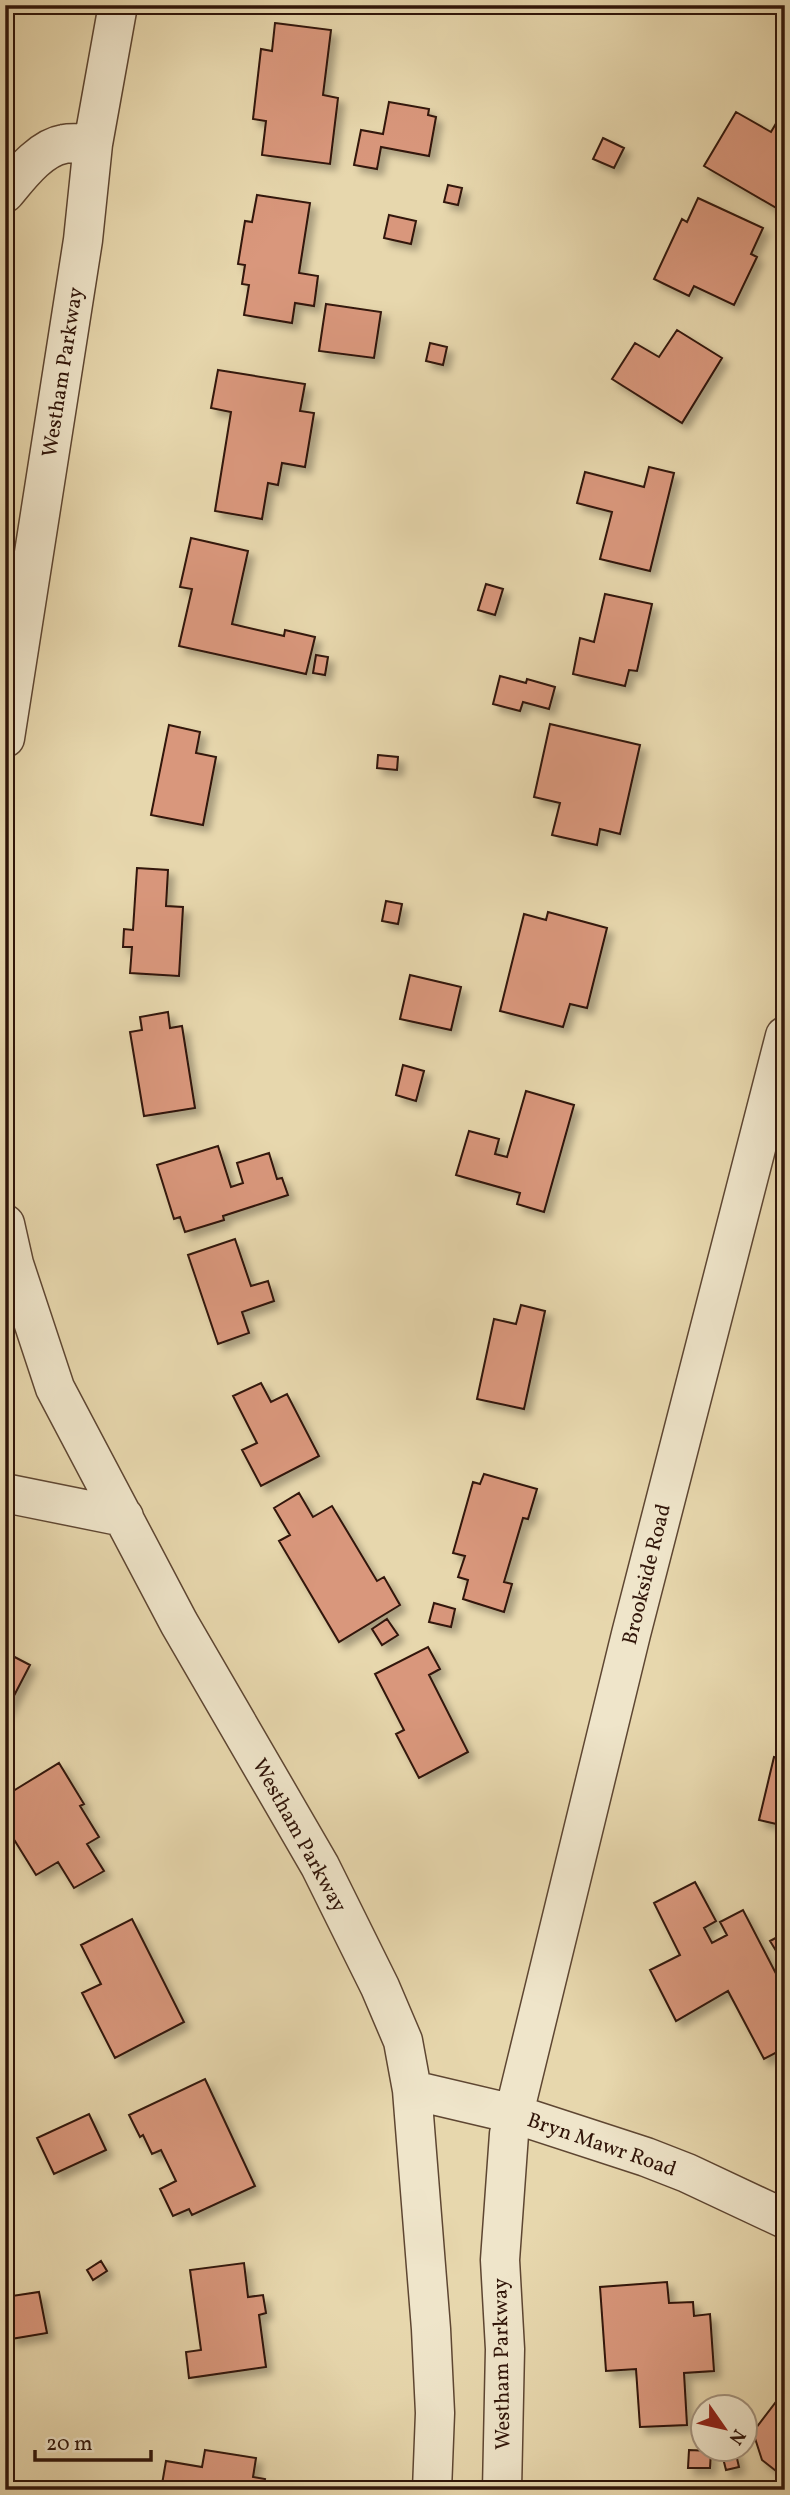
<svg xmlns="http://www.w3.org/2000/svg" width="790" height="2495" font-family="Vollkorn,serif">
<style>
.building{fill:#d9977b;stroke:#301509;stroke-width:2;filter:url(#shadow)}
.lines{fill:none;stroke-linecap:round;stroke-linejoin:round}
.minor-casing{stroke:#5e4632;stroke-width:41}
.minor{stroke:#efe5ca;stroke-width:38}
.labels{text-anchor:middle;stroke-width:7;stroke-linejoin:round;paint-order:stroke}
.street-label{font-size:21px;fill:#301509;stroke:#efe5ca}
</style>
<defs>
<filter id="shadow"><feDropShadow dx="6" dy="6" stdDeviation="3.5" flood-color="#0004"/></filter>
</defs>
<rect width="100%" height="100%" fill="#e7d7ad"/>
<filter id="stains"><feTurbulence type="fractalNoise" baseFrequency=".00286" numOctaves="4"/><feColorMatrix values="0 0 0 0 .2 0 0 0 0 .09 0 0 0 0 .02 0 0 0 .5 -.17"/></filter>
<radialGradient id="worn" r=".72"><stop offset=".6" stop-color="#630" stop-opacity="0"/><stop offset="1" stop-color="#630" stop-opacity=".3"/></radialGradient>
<!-- building -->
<path class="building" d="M 275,23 L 331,30 L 323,95 L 338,98 L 330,164 L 262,155 L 266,121 L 253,119 L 261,49 L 272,51 Z
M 389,102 L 429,109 L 428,115 L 436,117 L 429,156 L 381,147 L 377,169 L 354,165 L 361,130 L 383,134 Z
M 785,108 L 785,213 L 704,166 L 736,112 L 771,132 Z
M 603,138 L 624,148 L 614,168 L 593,159 Z
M 448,185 L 462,188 L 458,205 L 444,202 Z
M 257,195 L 310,203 L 299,273 L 318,276 L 314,306 L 295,303 L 292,323 L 244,315 L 249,285 L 242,284 L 245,265 L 238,264 L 245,221 L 252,222 Z
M 698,198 L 763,228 L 751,254 L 757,257 L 734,305 L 694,286 L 689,296 L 654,279 L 682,219 L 687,222 Z
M 389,215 L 416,221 L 411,244 L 384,238 Z
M 326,304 L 381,312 L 374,358 L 319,351 Z
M 677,330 L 722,358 L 682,423 L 612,379 L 635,343 L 659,357 Z
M 430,343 L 447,347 L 443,365 L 426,361 Z
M 218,370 L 305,384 L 300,411 L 314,413 L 305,467 L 282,463 L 278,485 L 268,483 L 262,519 L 215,511 L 231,412 L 211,408 Z
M 649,467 L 674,473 L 650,571 L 600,559 L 612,512 L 577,503 L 585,472 L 644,487 Z
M 191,538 L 248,551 L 232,624 L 284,636 L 285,630 L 315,637 L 306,674 L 179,646 L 192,589 L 180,587 Z
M 486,584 L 503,589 L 495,615 L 478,610 Z
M 605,594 L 652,604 L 637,671 L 629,670 L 625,686 L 573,674 L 580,638 L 594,642 Z
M 316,655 L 328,657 L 325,675 L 313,673 Z
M 500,676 L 526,683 L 527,679 L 555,687 L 549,709 L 523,702 L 520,711 L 493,704 Z
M 550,724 L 640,745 L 620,834 L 600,829 L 597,845 L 552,835 L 560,803 L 534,797 Z
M 169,725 L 200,732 L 196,753 L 216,757 L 203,825 L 151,815 Z
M 378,755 L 398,757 L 397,770 L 377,768 Z
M 137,868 L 168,870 L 166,906 L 183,907 L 179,976 L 130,973 L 132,947 L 123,947 L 124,929 L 133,930 Z
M 386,901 L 402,904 L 398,924 L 382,921 Z
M 548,912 L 607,928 L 587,1008 L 570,1004 L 563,1027 L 500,1011 L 524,914 L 546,920 Z
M 410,975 L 461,987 L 451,1030 L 400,1019 Z
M 168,1012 L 170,1028 L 182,1026 L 195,1108 L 144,1116 L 130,1032 L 142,1030 L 140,1017 Z
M 403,1065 L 424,1071 L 416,1101 L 396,1095 Z
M 526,1091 L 574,1105 L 544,1212 L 517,1204 L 520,1193 L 456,1175 L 469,1131 L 499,1139 L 495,1154 L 507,1157 Z
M 218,1146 L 231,1187 L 243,1183 L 237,1163 L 269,1153 L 277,1179 L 282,1178 L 288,1195 L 223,1216 L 224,1220 L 185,1232 L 180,1217 L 174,1219 L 157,1165 Z
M 235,1239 L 251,1286 L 268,1281 L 274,1301 L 242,1312 L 249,1333 L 218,1344 L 188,1255 Z
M 521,1305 L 545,1311 L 524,1409 L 477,1399 L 494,1319 L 516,1324 Z
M 261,1383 L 271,1402 L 287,1394 L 319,1456 L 261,1486 L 242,1450 L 257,1443 L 233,1396 Z
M 484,1474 L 537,1489 L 528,1519 L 523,1518 L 504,1582 L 512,1584 L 504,1612 L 463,1599 L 468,1580 L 458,1577 L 465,1556 L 453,1553 L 473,1482 L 480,1484 Z
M 299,1493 L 313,1517 L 332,1506 L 377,1581 L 384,1577 L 400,1605 L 339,1642 L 279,1541 L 290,1535 L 274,1508 Z
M 434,1603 L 455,1609 L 451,1627 L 429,1622 Z
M 387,1619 L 398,1635 L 382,1645 L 372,1629 Z
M 428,1647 L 440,1669 L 429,1675 L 468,1752 L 419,1778 L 396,1734 L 404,1730 L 375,1674 Z
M 5,1652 L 30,1665 L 5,1713 Z
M 774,1757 L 785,1759 L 785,1826 L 759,1820 Z
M 59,1763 L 84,1804 L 80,1806 L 99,1837 L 87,1844 L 104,1871 L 74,1888 L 58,1862 L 36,1875 L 5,1825 L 5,1796 Z
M 695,1882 L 716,1921 L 704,1928 L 712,1943 L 727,1935 L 720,1922 L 743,1910 L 785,1991 L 785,2048 L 764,2059 L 728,1991 L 676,2021 L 650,1970 L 680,1955 L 654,1903 Z
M 132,1919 L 184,2022 L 115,2058 L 82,1993 L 101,1984 L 81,1945 Z
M 785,1933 L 785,1963 L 784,1964 L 770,1941 Z
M 205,2079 L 255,2186 L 192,2215 L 189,2209 L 173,2216 L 160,2189 L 176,2181 L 161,2150 L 152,2154 L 143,2135 L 140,2137 L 129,2115 Z
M 89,2114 L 106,2150 L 54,2174 L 37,2138 Z
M 101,2261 L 107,2271 L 93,2280 L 87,2270 Z
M 244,2263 L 248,2297 L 263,2295 L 266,2313 L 259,2315 L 266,2367 L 189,2378 L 186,2352 L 201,2350 L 190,2270 Z
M 667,2282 L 669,2303 L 693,2302 L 694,2316 L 710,2314 L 714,2371 L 684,2373 L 687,2425 L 640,2427 L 636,2369 L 606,2371 L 600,2287 Z
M 39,2292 L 47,2333 L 11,2339 L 5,2297 Z
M 785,2390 L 785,2478 L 762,2460 L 753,2432 Z
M 205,2450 L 256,2458 L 253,2477 L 265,2479 L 263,2490 L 161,2490 L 166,2461 L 202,2467 Z
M 689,2450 L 711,2451 L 710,2468 L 688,2468 Z
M 721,2450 L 735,2450 L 739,2467 L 726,2470 Z
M 626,2482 L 688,2488 L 688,2490 L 626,2490 Z"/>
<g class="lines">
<defs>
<path id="minor" d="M 5,193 C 20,175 40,148 64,144 C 73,142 84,144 93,144
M 5,738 L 83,240 L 93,144 L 118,5
M 5,1224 L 14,1264 L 55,1388 L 179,1623 L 320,1866 L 380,1987 L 403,2041 L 412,2090 L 431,2329 L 435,2413 L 432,2490
M 5,1493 L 124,1517
M 412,2090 L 514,2114 L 646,2157 L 687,2173 L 785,2219
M 502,2490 L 505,2349 L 500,2260 L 509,2134 L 631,1634 L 785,1036"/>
</defs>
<!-- minor casing -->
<use href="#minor" class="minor-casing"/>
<!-- minor -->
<use href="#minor" class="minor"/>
</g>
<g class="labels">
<!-- street labels -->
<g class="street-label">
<text transform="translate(62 372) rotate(-81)" y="7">Westham Parkway</text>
<text transform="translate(646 1574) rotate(-76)" y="7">Brookside Road</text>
<text transform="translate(300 1835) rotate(61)" y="7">Westham Parkway</text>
<text transform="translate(602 2144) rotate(19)" y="7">Bryn Mawr Road</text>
<text transform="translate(501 2364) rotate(-91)" y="7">Westham Parkway</text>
</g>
</g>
<!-- margin -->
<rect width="790" height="2495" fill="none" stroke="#e7d7ad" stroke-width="28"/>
<rect x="7" y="7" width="776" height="2481" fill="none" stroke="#301509" stroke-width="3.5"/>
<rect x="14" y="14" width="762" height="2467" fill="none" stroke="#301509" stroke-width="2"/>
<!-- north arrow -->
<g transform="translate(724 2428) rotate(124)"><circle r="33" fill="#efe5ca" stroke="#a3927d" stroke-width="2"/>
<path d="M0-5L12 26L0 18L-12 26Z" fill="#8f2418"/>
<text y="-10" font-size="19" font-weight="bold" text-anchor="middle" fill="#301509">N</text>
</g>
<!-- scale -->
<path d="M35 2450v10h116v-10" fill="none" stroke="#301509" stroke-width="3.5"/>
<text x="46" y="2450" font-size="21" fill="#301509" stroke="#efe5ca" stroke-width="5" paint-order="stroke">20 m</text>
<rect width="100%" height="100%" filter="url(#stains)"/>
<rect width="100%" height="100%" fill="url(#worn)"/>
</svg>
